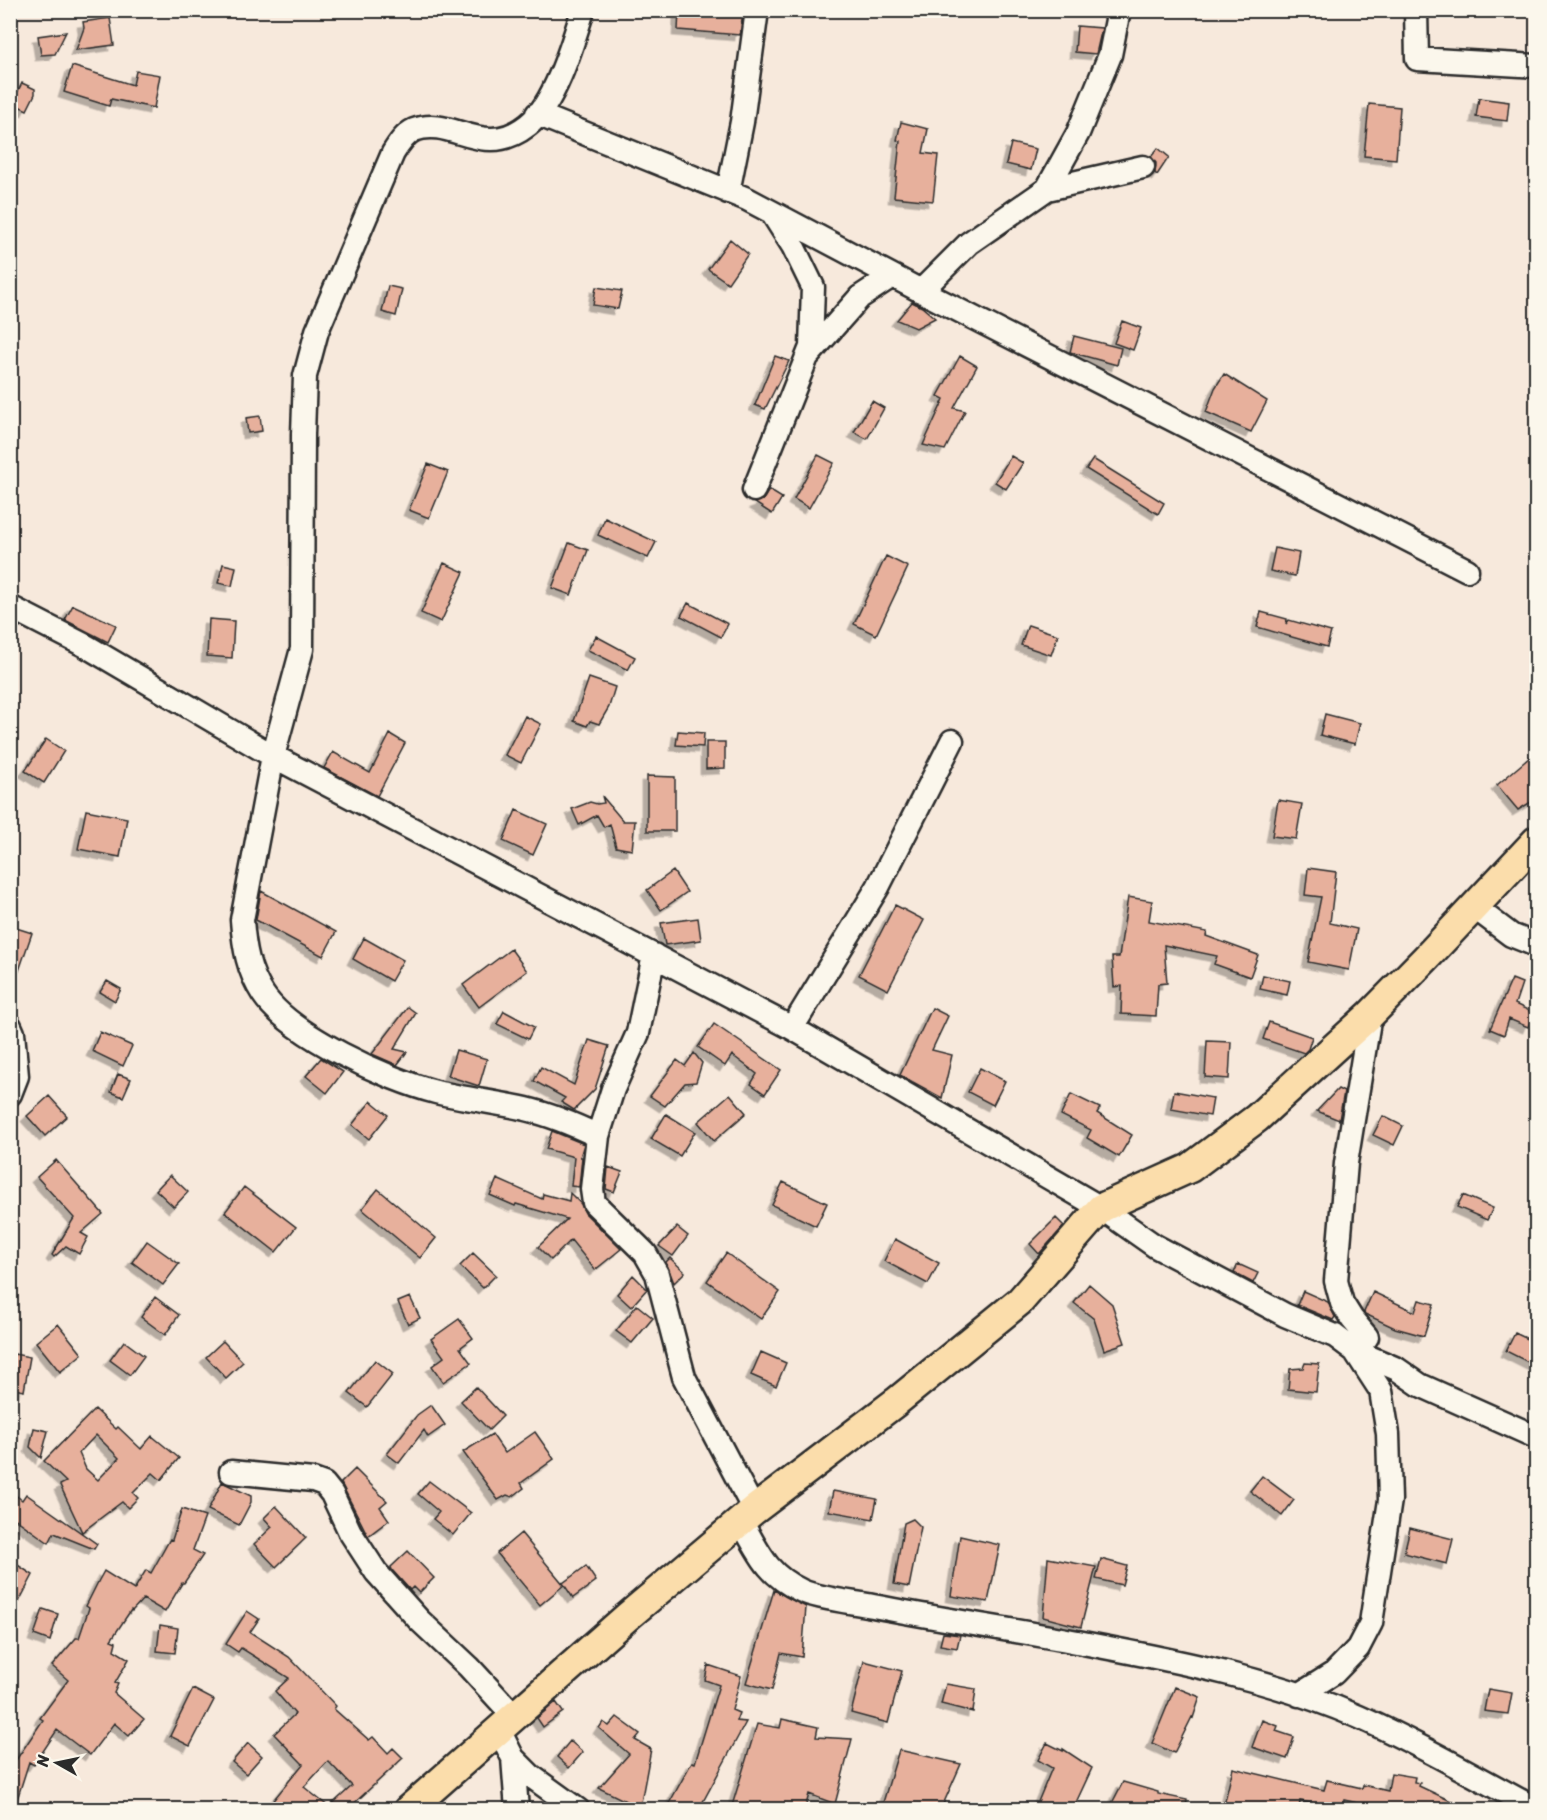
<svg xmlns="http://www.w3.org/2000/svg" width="1547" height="1820" font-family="Sriracha,sans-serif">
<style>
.building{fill:#e7b09c;stroke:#2b2b2b;stroke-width:1.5;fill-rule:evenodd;filter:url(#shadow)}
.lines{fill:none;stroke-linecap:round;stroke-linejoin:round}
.minor-casing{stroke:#2b2b2b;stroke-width:27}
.major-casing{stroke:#2b2b2b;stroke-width:33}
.minor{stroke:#fbf7ec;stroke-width:22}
.major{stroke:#fbddab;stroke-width:28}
</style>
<defs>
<filter id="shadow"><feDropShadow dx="-5.5" dy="5.5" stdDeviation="0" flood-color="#0004"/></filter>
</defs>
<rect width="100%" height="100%" fill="#f7e9dc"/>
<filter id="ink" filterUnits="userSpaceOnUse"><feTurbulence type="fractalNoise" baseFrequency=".0167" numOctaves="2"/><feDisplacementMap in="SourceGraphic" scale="12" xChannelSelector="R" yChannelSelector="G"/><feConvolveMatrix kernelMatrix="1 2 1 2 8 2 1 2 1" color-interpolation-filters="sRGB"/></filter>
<g filter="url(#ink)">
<!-- building -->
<path class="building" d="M 679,10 L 743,10 L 740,35 L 678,30 Z
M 110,18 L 114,45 L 76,50 L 84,28 L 83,22 Z
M 1077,26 L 1102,28 L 1096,54 L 1075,52 Z
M 66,32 L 55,54 L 41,55 L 38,36 Z
M 72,66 L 133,85 L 136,71 L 160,75 L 154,108 L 111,99 L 109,106 L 64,92 Z
M 22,83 L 35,89 L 35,94 L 27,110 L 12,103 Z
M 1479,98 L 1509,102 L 1507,121 L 1476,117 Z
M 1369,104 L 1400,107 L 1396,159 L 1364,156 Z
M 901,122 L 928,129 L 923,153 L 938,155 L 933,201 L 894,197 L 900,141 L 897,140 Z
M 1011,143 L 1036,149 L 1031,170 L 1006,164 Z
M 1158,148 L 1169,157 L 1157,175 L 1155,173 L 1156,163 L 1151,157 Z
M 730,239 L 748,254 L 728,283 L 708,269 Z
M 388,286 L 402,289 L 396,316 L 382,312 Z
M 596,287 L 622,291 L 618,309 L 593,305 Z
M 912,302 L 922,307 L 935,318 L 916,328 L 897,320 Z
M 1122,321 L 1141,328 L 1133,350 L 1114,343 Z
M 1074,336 L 1121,348 L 1117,365 L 1070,352 Z
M 775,356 L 789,361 L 765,409 L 755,405 Z
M 960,356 L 977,366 L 954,408 L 965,411 L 945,450 L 923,445 L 944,399 L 938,396 Z
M 1224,374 L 1267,401 L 1251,432 L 1206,412 L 1215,388 Z
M 872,401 L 884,408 L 867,439 L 854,432 Z
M 260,416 L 262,431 L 248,433 L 246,418 Z
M 818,455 L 834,463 L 809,508 L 794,499 Z
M 1011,456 L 1023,463 L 1006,489 L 995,482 Z
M 1093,459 L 1164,503 L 1158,514 L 1086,469 Z
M 428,464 L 448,472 L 429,518 L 409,510 Z
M 769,490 L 782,498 L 772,514 L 755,503 L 763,500 Z
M 605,518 L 656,542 L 648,558 L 598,535 Z
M 569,543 L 588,550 L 571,595 L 552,588 Z
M 1275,548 L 1299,553 L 1295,576 L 1270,571 Z
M 886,556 L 908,567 L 876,635 L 854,624 Z
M 444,563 L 464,572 L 441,622 L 421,613 Z
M 223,564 L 236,567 L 232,586 L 218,583 Z
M 688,603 L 728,624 L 721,637 L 681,616 Z
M 73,605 L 116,625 L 108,642 L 65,620 Z
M 1261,612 L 1287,619 L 1286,624 L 1289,620 L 1331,632 L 1327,647 L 1257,627 Z
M 209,619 L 234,621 L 232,658 L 207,656 Z
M 1028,625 L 1058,635 L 1051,655 L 1021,645 Z
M 596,636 L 635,657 L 628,670 L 588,650 Z
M 589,678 L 615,687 L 609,707 L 599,724 L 590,721 L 587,726 L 574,721 Z
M 1325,714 L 1360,723 L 1355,744 L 1320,735 Z
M 525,716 L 541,724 L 521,763 L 505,755 Z
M 678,731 L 704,733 L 703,747 L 676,745 Z
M 390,734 L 405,743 L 377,796 L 324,768 L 333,752 L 370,773 Z
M 46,739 L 64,751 L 44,783 L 25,771 Z
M 706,742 L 725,742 L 725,768 L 706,769 Z
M 1536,752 L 1536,799 L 1518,810 L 1497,785 Z
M 647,776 L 675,777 L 675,831 L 647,831 Z
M 602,796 L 623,821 L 635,821 L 632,850 L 616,847 L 610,824 L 604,827 L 597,815 L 579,825 L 572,809 L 590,802 L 597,804 L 604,803 Z
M 1278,800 L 1302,804 L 1296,839 L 1272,836 Z
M 86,810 L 127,818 L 120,857 L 78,849 Z
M 516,810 L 547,824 L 533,855 L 503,841 Z
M 1308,868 L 1336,872 L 1330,923 L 1357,929 L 1349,970 L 1308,962 L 1321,897 L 1305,895 Z
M 673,871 L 687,892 L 661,910 L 647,890 Z
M 261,891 L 336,932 L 323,956 L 256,920 Z
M 1128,897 L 1152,901 L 1149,921 L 1207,932 L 1206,936 L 1258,955 L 1250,977 L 1214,964 L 1217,956 L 1164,945 L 1167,983 L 1158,984 L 1156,1016 L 1121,1014 L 1122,986 L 1114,987 L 1112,957 L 1119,957 Z
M 895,905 L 924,920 L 888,990 L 859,975 Z
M 698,918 L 701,940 L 665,945 L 661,923 Z
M 10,926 L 32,933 L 13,988 L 10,988 Z
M 364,938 L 403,960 L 391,981 L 353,959 Z
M 511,949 L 527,971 L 479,1007 L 463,985 Z
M 1263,975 L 1290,981 L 1287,995 L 1260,989 Z
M 1512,979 L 1522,983 L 1515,1004 L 1534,1013 L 1528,1027 L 1509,1019 L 1504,1035 L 1490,1029 Z
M 107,981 L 121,989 L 115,1001 L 100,992 Z
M 408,1007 L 416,1013 L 394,1049 L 407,1052 L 397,1065 L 372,1054 Z
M 932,1008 L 948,1016 L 932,1050 L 952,1055 L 942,1098 L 900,1075 Z
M 504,1011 L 534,1027 L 528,1039 L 497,1024 Z
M 1269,1022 L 1312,1037 L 1308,1049 L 1304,1053 L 1263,1039 Z
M 714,1024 L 781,1070 L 765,1094 L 751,1084 L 757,1074 L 732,1055 L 725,1066 L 698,1047 Z
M 100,1032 L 132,1046 L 123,1066 L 92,1051 Z
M 589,1040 L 609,1046 L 595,1089 L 574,1110 L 561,1102 L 565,1098 L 534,1081 L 541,1067 L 574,1085 Z
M 1207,1041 L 1231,1042 L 1229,1079 L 1205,1077 Z
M 456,1050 L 487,1059 L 479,1086 L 448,1076 Z
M 694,1053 L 702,1063 L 696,1082 L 685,1083 L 665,1106 L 650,1096 L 677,1060 L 685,1066 Z
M 321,1058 L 343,1072 L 327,1093 L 306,1076 Z
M 980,1068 L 1005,1081 L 993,1105 L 968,1092 Z
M 118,1074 L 131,1079 L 123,1097 L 111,1092 Z
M 1338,1089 L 1344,1092 L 1339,1120 L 1317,1111 Z
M 1174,1091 L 1213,1098 L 1210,1116 L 1171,1109 Z
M 730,1094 L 746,1113 L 714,1141 L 698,1122 Z
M 1071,1094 L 1100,1108 L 1097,1113 L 1132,1135 L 1119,1157 L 1087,1138 L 1091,1130 L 1061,1115 Z
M 49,1096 L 67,1116 L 45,1136 L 27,1116 Z
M 371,1101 L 388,1115 L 369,1139 L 352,1125 Z
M 666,1114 L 695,1132 L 680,1156 L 651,1139 Z
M 1383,1116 L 1403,1126 L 1394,1145 L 1373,1135 Z
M 552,1131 L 584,1144 L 580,1157 L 582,1157 L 579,1187 L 571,1186 L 574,1157 L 546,1149 Z
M 56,1160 L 103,1214 L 81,1233 L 88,1237 L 79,1254 L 66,1246 L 54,1257 L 52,1255 L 74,1218 L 37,1177 Z
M 608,1167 L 622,1172 L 614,1192 L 606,1189 Z
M 170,1175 L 188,1192 L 174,1207 L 156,1190 Z
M 497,1179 L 542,1199 L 543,1194 L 569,1201 L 570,1193 L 581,1204 L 585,1213 L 621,1249 L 595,1270 L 571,1240 L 551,1260 L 538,1247 L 567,1219 L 516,1204 L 515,1206 L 490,1195 Z
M 783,1182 L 827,1203 L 816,1226 L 772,1205 Z
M 244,1187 L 296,1227 L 276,1252 L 225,1212 Z
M 378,1189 L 436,1238 L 420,1258 L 362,1209 Z
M 1463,1195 L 1493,1208 L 1487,1220 L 1457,1207 Z
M 1056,1218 L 1064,1226 L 1039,1254 L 1030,1244 Z
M 677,1227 L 688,1236 L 673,1256 L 659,1246 Z
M 895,1239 L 939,1263 L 928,1284 L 884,1261 Z
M 147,1241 L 179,1264 L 163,1285 L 132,1262 Z
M 473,1253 L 496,1275 L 483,1288 L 460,1266 Z
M 726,1253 L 780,1292 L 761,1319 L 707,1281 Z
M 670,1258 L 685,1272 L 674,1283 L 666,1262 Z
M 1238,1264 L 1258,1273 L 1253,1283 L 1234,1273 Z
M 633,1275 L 647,1289 L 631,1307 L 617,1294 Z
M 1089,1284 L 1112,1304 L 1125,1343 L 1104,1350 L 1094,1319 L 1074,1303 Z
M 1303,1291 L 1328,1302 L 1335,1317 L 1333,1320 L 1297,1305 Z
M 1373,1292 L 1415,1312 L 1419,1300 L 1434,1304 L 1424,1336 L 1395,1328 L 1365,1314 L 1364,1312 Z
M 155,1297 L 179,1315 L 165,1335 L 141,1317 Z
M 410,1297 L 420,1318 L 408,1324 L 398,1302 Z
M 637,1305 L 653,1318 L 632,1343 L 616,1331 Z
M 459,1319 L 473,1338 L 460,1348 L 471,1363 L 443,1382 L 432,1366 L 444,1357 L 431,1339 Z
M 58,1324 L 82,1354 L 60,1372 L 36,1342 Z
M 1515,1333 L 1536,1343 L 1536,1366 L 1506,1351 Z
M 124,1341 L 144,1356 L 130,1375 L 110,1360 Z
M 223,1341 L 243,1362 L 226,1378 L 206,1357 Z
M 761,1352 L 786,1363 L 776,1386 L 751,1375 Z
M 14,1354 L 30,1357 L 24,1391 L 10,1388 L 10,1374 Z
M 375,1360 L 393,1374 L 367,1407 L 349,1393 Z
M 1305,1363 L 1319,1364 L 1316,1392 L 1288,1389 L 1290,1369 L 1303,1368 Z
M 476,1387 L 503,1416 L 489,1430 L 461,1401 Z
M 431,1405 L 445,1425 L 428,1437 L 424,1430 L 399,1463 L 387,1454 L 417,1415 Z
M 95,1409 L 116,1429 L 118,1427 L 141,1449 L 152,1436 L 179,1458 L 161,1480 L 153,1473 L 133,1493 L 138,1498 L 128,1508 L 122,1502 L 82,1532 L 60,1485 L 66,1482 L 44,1461 ZM 96,1435 L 119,1458 L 98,1480 L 86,1469 L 79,1453 Z
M 34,1428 L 48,1431 L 41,1458 L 30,1447 Z
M 535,1432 L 554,1459 L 521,1483 L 524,1488 L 512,1497 L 507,1495 L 498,1500 L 463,1452 L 492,1434 L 505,1453 Z
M 355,1469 L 387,1501 L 380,1507 L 389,1520 L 368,1536 L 341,1483 Z
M 1262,1476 L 1294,1500 L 1282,1516 L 1250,1491 Z
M 429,1481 L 471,1513 L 453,1535 L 433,1519 L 439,1512 L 418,1494 Z
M 222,1482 L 251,1496 L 251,1502 L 239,1525 L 208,1510 Z
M 10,1491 L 22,1500 L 26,1494 L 97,1544 L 94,1549 L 54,1533 L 49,1543 L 10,1515 Z
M 833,1491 L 877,1499 L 873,1519 L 829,1511 Z
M 276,1506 L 306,1538 L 276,1567 L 254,1544 L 272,1527 L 264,1518 Z
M 182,1509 L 205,1517 L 193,1550 L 203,1555 L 184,1583 L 182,1583 L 165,1612 L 143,1599 L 132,1611 L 131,1610 L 111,1640 L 116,1642 L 114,1650 L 129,1659 L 115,1683 L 118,1684 L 114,1693 L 144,1719 L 129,1736 L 114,1723 L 90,1755 L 57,1730 L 34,1765 L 29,1762 L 14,1809 L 10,1809 L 10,1769 L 43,1720 L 40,1718 L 68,1680 L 52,1666 L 76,1638 L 79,1638 L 89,1608 L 86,1606 L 99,1580 L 104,1571 L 134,1590 L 146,1570 L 151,1573 L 170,1539 L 172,1540 Z
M 913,1519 L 921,1527 L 909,1587 L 894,1584 L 904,1523 Z
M 1410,1528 L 1453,1539 L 1447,1564 L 1404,1553 Z
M 521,1533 L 564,1585 L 540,1605 L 497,1553 Z
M 960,1536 L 1000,1545 L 988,1602 L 951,1596 Z
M 408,1551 L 434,1578 L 419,1593 L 413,1587 L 410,1590 L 392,1570 L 391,1567 Z
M 1048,1558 L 1096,1567 L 1081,1627 L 1043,1617 Z
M 1101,1559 L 1127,1566 L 1122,1585 L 1096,1579 Z
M 10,1560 L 33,1575 L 10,1619 Z
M 586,1566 L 596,1581 L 573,1598 L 563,1583 Z
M 774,1590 L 806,1607 L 802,1657 L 781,1653 L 772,1690 L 746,1683 Z
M 43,1609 L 58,1614 L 50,1641 L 34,1635 Z
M 247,1611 L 259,1619 L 250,1632 L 289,1657 L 336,1706 L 334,1709 L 369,1740 L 373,1737 L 388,1753 L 393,1748 L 403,1758 L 348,1809 L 266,1809 L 303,1764 L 274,1734 L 295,1714 L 275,1691 L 289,1678 L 241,1648 L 238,1652 L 226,1644 ZM 328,1761 L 352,1786 L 329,1807 L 304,1787 Z
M 160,1625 L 178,1628 L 175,1653 L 157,1651 Z
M 943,1633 L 960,1635 L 957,1648 L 940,1645 Z
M 864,1661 L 902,1671 L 888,1723 L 851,1713 Z
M 708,1665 L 741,1676 L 732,1710 L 739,1713 L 736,1721 L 746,1722 L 699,1809 L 666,1809 L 692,1762 L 695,1763 L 719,1685 L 705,1680 Z
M 946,1684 L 976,1689 L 973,1712 L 941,1704 Z
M 1175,1687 L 1200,1697 L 1193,1718 L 1192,1717 L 1174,1753 L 1152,1743 Z
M 193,1689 L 214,1700 L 190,1746 L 170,1736 Z
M 1488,1689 L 1512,1693 L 1508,1714 L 1484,1711 Z
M 556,1702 L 563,1712 L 543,1727 L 537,1718 Z
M 617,1717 L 640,1734 L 635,1740 L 651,1749 L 640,1808 L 599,1788 L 629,1754 L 599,1728 L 603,1722 L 609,1726 Z
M 782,1719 L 818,1727 L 816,1737 L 852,1739 L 835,1804 L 809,1794 L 805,1809 L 731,1809 L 757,1724 L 780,1728 Z
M 1262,1720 L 1278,1726 L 1276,1731 L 1294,1737 L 1287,1759 L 1252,1747 Z
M 570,1741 L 583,1752 L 569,1768 L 557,1757 Z
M 248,1743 L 262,1756 L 246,1774 L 232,1762 Z
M 1047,1743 L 1063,1751 L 1063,1749 L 1092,1768 L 1073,1809 L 1035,1809 L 1052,1768 L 1038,1760 Z
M 899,1750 L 961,1764 L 941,1809 L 881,1809 Z
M 1233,1768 L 1324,1790 L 1327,1780 L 1362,1788 L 1363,1785 L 1388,1791 L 1391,1773 L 1415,1777 L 1414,1782 L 1420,1783 L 1419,1786 L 1468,1809 L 1384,1809 L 1344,1800 L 1342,1809 L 1300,1801 L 1299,1809 L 1223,1809 Z
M 1123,1782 L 1158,1792 L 1158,1794 L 1187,1800 L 1186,1808 L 1155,1806 L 1154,1809 L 1109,1809 Z"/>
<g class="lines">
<defs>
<path id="minor" d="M 583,10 C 573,42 555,104 528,125 C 482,161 453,115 414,130 C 405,134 398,145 393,153 L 317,331 L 305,376 L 303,434 L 302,649 L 273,756 L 242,920 C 244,947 248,971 263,994 C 290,1035 388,1080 436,1092 C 465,1099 496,1102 526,1109 C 551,1115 575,1125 598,1136
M 1416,10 L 1417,59 L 1536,66
M 537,114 L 747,199 L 921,291 L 1467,570
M 1047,189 L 1143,167
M 728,192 L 742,122 L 757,10
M 921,291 L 969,243 L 1047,189 L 1078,133 L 1110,55 L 1119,10
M 807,357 L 860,297 L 892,276
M 754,490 L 811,347 L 813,287 L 793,246 L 772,213
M 10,607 L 86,646 L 273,756 L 792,1028 L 1101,1208 L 1155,1246 L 1285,1315 L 1335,1336 L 1355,1351 L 1397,1369 L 1420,1385 L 1536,1437
M 1474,907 L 1511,935 L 1536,945
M 654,955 L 638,1033 L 613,1089 L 598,1136 L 592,1189 L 594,1203 L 645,1253 L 657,1274 L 684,1377 L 754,1510
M 10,1026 L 13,1033 L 17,1076 L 10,1094
M 792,1028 L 878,887 L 952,741
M 231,1472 L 313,1480 L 324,1484 L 332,1494 L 350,1532 L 376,1572 L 419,1620 L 469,1667 L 514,1716
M 741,1521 C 759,1553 767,1575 802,1591 C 820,1599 853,1602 873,1606 C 944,1620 1016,1630 1088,1644 C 1178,1661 1275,1680 1359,1717 C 1420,1744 1478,1778 1536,1809
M 1299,1695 L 1334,1673 L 1358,1648 L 1371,1623 L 1390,1500 L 1388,1434 L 1381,1391 L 1355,1351 L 1367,1337 L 1352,1319 L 1342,1303 L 1336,1281 L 1346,1163 L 1370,1015
M 499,1730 L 513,1758 L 531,1776 L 578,1810
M 513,1758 L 517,1810"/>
<path id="major" d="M 408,1810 L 627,1617 L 754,1510 L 896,1402 L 1020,1301 L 1101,1208 L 1190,1168 L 1257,1118 L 1370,1015 L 1426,958 L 1536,841"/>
</defs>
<!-- minor casing -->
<use href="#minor" class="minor-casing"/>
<!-- major casing -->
<use href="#major" class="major-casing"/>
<!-- minor -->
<use href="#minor" class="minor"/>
<!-- major -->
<use href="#major" class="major"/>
</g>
</g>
<!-- margin -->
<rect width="1547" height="1820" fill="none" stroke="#fbf7ec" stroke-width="36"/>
<rect x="18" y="18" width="1511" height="1784" fill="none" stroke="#2b2b2b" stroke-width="2" filter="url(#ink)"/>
<!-- north arrow -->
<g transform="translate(57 1763) rotate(279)" stroke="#fbf7ec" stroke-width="4.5" paint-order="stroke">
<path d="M0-4.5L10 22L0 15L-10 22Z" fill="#2b2b2b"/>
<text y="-9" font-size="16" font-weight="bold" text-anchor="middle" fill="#2b2b2b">N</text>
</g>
</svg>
